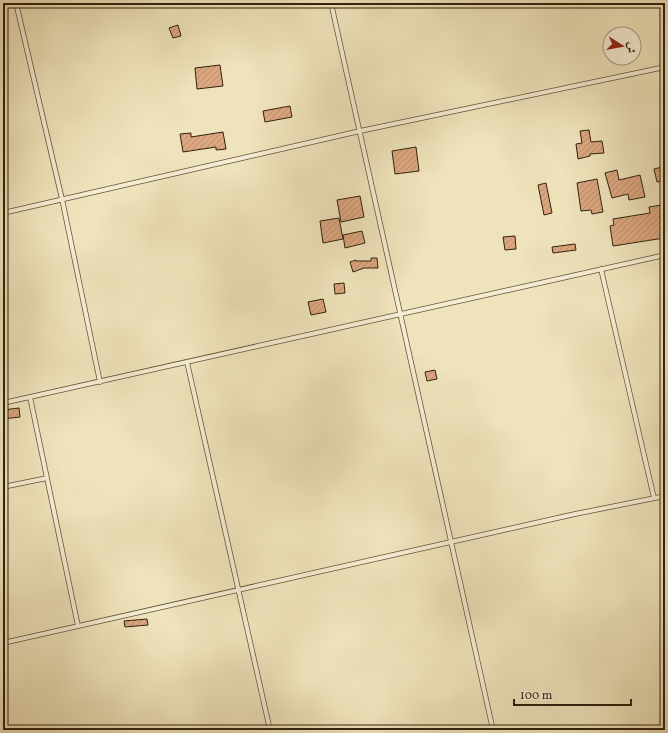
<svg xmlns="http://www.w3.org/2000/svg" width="668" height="733" font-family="Vollkorn,Amiri,serif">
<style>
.building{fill:url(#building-hatch);stroke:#30210d}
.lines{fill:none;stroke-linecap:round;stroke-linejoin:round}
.service-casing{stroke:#605238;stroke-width:5.5}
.service{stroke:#f5edd3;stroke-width:4}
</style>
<defs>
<pattern id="building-hatch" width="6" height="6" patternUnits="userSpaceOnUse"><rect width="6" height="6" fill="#dca780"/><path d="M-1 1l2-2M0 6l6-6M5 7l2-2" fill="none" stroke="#bd8f6d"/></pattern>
</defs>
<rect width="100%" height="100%" fill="#efe3bb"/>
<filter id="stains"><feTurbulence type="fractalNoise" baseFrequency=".005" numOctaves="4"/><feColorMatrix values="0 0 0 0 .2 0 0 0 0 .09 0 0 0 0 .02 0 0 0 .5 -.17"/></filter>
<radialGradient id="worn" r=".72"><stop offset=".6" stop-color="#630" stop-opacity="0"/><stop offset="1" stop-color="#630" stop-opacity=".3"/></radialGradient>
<!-- building -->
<path class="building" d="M 178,25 L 181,36 L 173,38 L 169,28 Z
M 220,65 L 223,86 L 197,89 L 195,68 Z
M 290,106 L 292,117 L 265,122 L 263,111 Z
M 589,130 L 591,142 L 602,141 L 604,153 L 590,154 L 590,156 L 578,159 L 576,144 L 582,143 L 580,131 Z
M 223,132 L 226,149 L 216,150 L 216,147 L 183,152 L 180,134 L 191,133 L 191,137 Z
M 416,147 L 419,171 L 395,174 L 392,151 Z
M 662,167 L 665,180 L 657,182 L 654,169 Z
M 617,170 L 619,180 L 640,175 L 645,197 L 629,200 L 628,194 L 612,198 L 605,173 Z
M 597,179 L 603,212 L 592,214 L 591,210 L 581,211 L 577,183 Z
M 546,183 L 552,213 L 544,215 L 538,185 Z
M 360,196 L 364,217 L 341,222 L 337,200 Z
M 662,205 L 664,215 L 660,216 L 664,238 L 613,246 L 610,226 L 614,225 L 613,219 L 650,213 L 649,207 Z
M 339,218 L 343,239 L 323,243 L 320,221 Z
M 362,231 L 365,243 L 345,248 L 343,235 Z
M 515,236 L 516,249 L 505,250 L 503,237 Z
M 575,244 L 576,250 L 553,253 L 552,247 Z
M 371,258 L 377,258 L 378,268 L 364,268 L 353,272 L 350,262 L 356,260 L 356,261 L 371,261 Z
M 344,283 L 345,293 L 335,294 L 334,284 Z
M 323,299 L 326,312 L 311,315 L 308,302 Z
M 435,370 L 437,379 L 427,381 L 425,372 Z
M 19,408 L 20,417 L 3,419 L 3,410 Z
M 147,619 L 148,625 L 125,627 L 124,621 Z"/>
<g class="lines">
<defs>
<path id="service" d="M 16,3 L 62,199 L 100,382
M 331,3 L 493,730
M 662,3 L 665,16
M 3,213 L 360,131 L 665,67
M 601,269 L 654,498
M 187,362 L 270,730
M 30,397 L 78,626
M 3,403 L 665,255
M 3,487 L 47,478
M 3,643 L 575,514 L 665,496"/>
</defs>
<!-- service casing -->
<use href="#service" class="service-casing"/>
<!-- service -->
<use href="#service" class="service"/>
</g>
<!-- margin -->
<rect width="668" height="733" fill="none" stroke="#efe3bb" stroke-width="16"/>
<rect x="4" y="4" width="660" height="725" fill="none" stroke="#30210d" stroke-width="2"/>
<rect x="8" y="8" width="652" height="717" fill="none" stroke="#30210d"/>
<!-- north arrow -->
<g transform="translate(622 46) rotate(101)"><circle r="19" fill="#f5edd3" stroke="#a69b84"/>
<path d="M0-3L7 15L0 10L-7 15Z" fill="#8f2418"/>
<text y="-6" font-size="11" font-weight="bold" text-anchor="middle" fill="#30210d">ش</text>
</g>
<!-- scale -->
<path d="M514 699v6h117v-6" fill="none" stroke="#30210d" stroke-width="2"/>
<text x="520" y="699" font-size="12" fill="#30210d" stroke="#f5edd3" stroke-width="3" paint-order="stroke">100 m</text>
<rect width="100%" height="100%" filter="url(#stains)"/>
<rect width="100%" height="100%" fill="url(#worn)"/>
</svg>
